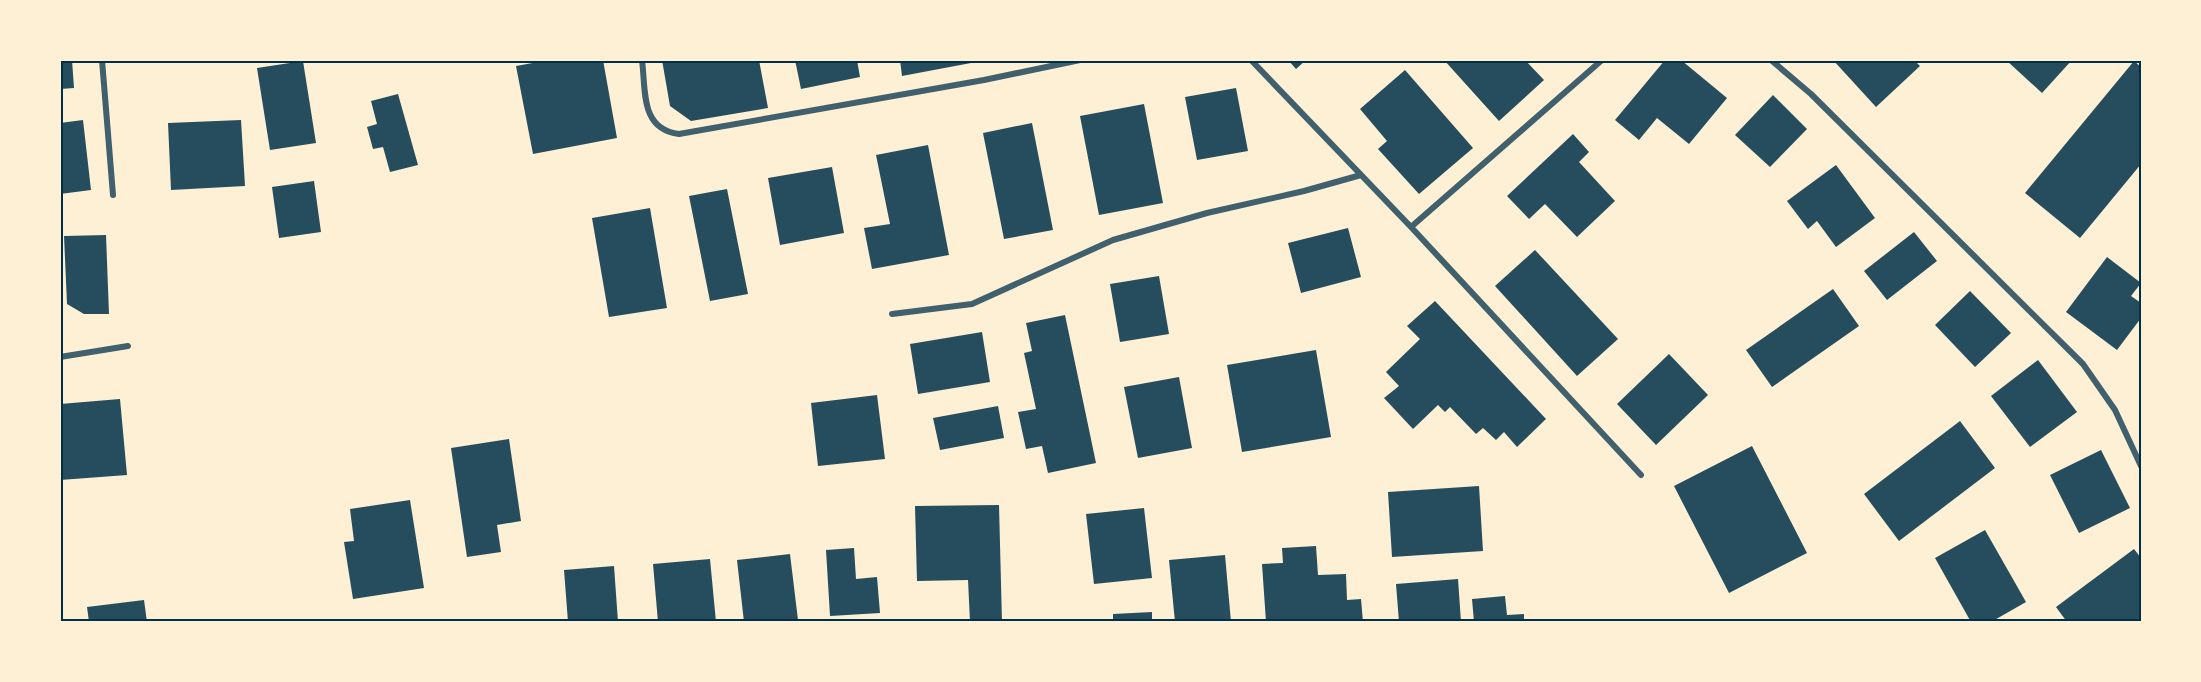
<svg xmlns="http://www.w3.org/2000/svg" width="2201" height="682" font-family="Roboto,sans-serif">
<style>
.building{fill:#264d5e}
.lines{fill:none;stroke-linecap:round;stroke-linejoin:round}
.minor{stroke:#3f606c;stroke-width:6}
.neatline{fill:none;stroke:#003049;stroke-width:2}
</style>
<rect width="100%" height="100%" fill="#fdf0d5"/>
<!-- building -->
<path class="building" d="M 60,60 L 72,60 L 74,88 L 60,89 Z
M 549,60 L 603,60 L 617,138 L 533,154 L 516,66 Z
M 662,60 L 759,60 L 768,108 L 691,121 L 670,106 Z
M 795,60 L 857,60 L 860,77 L 801,89 Z
M 900,60 L 970,60 L 971,63 L 902,76 Z
M 1288,60 L 1306,60 L 1296,69 Z
M 1444,60 L 1525,60 L 1544,80 L 1499,121 Z
M 1665,60 L 1681,60 L 1727,98 L 1689,144 L 1657,118 L 1639,140 L 1615,120 Z
M 1833,60 L 1914,60 L 1920,66 L 1876,107 Z
M 2006,60 L 2072,60 L 2042,93 Z
M 303,61 L 316,143 L 270,150 L 257,68 Z
M 2134,61 L 2141,67 L 2141,164 L 2080,238 L 2025,193 Z
M 1405,70 L 1473,148 L 1419,194 L 1378,149 L 1387,141 L 1360,109 Z
M 1236,88 L 1248,151 L 1197,160 L 1185,97 Z
M 398,94 L 418,165 L 390,172 L 383,147 L 373,149 L 367,127 L 377,124 L 371,101 Z
M 1773,95 L 1807,129 L 1770,167 L 1735,135 Z
M 1144,104 L 1163,203 L 1099,215 L 1080,116 Z
M 83,120 L 91,190 L 60,194 L 60,123 Z
M 241,120 L 245,186 L 171,190 L 168,123 Z
M 1032,123 L 1053,230 L 1004,239 L 983,133 Z
M 1573,134 L 1589,152 L 1579,162 L 1615,201 L 1577,237 L 1545,204 L 1529,219 L 1507,196 Z
M 928,145 L 949,255 L 872,269 L 864,228 L 890,224 L 876,155 Z
M 1836,165 L 1875,218 L 1836,247 L 1817,221 L 1808,229 L 1787,201 Z
M 832,167 L 844,233 L 780,245 L 768,178 Z
M 314,181 L 321,232 L 279,238 L 272,187 Z
M 727,189 L 748,294 L 710,301 L 689,196 Z
M 650,208 L 667,308 L 609,317 L 592,218 Z
M 1348,228 L 1361,277 L 1301,293 L 1288,243 Z
M 1914,232 L 1937,261 L 1887,300 L 1864,271 Z
M 106,235 L 109,314 L 84,314 L 67,304 L 64,236 Z
M 1535,250 L 1618,339 L 1577,376 L 1495,286 Z
M 2107,257 L 2141,283 L 2131,296 L 2141,303 L 2141,318 L 2117,350 L 2066,312 Z
M 1159,276 L 1169,334 L 1120,342 L 1110,284 Z
M 1833,289 L 1859,326 L 1772,387 L 1746,350 Z
M 1970,291 L 2011,333 L 1975,367 L 1935,325 Z
M 1435,301 L 1546,419 L 1517,447 L 1504,432 L 1496,440 L 1483,428 L 1476,434 L 1450,407 L 1445,412 L 1438,405 L 1413,429 L 1384,398 L 1399,386 L 1386,372 L 1420,339 L 1407,326 Z
M 1065,315 L 1096,463 L 1048,473 L 1042,446 L 1026,449 L 1018,412 L 1036,409 L 1024,353 L 1032,351 L 1026,323 Z
M 982,332 L 990,382 L 918,394 L 910,344 Z
M 1316,350 L 1331,437 L 1242,452 L 1227,365 Z
M 1669,354 L 1708,395 L 1656,445 L 1617,404 Z
M 2038,360 L 2077,412 L 2030,447 L 1991,396 Z
M 1179,377 L 1192,448 L 1138,458 L 1124,387 Z
M 877,395 L 885,459 L 818,466 L 811,403 Z
M 120,399 L 127,475 L 60,480 L 60,404 Z
M 998,406 L 1004,438 L 940,450 L 933,418 Z
M 1960,421 L 1995,468 L 1899,541 L 1864,494 Z
M 509,439 L 521,521 L 497,525 L 501,552 L 467,557 L 451,448 Z
M 1752,446 L 1807,553 L 1729,593 L 1674,486 Z
M 2101,450 L 2130,508 L 2079,533 L 2050,475 Z
M 1479,486 L 1483,551 L 1392,557 L 1388,492 Z
M 410,500 L 424,588 L 353,599 L 344,542 L 354,541 L 350,509 Z
M 999,505 L 1002,622 L 970,622 L 968,580 L 917,581 L 915,506 Z
M 1144,508 L 1152,578 L 1094,584 L 1086,514 Z
M 1985,530 L 2026,602 L 1991,622 L 1971,622 L 1935,558 Z
M 1316,546 L 1318,575 L 1346,574 L 1347,600 L 1361,599 L 1363,622 L 1266,622 L 1262,564 L 1283,563 L 1282,548 Z
M 854,548 L 856,579 L 877,577 L 880,613 L 830,616 L 826,550 Z
M 2134,549 L 2141,558 L 2141,622 L 2067,622 L 2056,607 Z
M 790,554 L 798,620 L 744,622 L 737,560 Z
M 1225,555 L 1231,622 L 1175,622 L 1169,560 Z
M 710,559 L 716,622 L 658,622 L 653,564 Z
M 614,566 L 618,622 L 568,622 L 564,570 Z
M 1458,579 L 1461,622 L 1399,622 L 1396,584 Z
M 1505,596 L 1507,615 L 1524,614 L 1524,622 L 1474,622 L 1472,599 Z
M 144,600 L 147,622 L 89,622 L 87,607 Z
M 1152,612 L 1152,622 L 1113,622 L 1113,614 Z"/>
<g class="lines">
<!-- minor -->
<path class="minor" d="M 102,60 L 113,195
M 642,60 C 646,91 640,129 679,134 L 984,80 L 1080,60
M 1251,60 L 1411,227 L 1641,475
M 1771,60 L 1811,94 L 2083,364 L 2115,410 L 2141,466
M 1411,227 L 1602,60
M 892,314 L 972,304 L 1113,240 L 1207,213 L 1304,191 L 1361,175
M 60,357 L 128,346"/>
</g>
<!-- border -->
<rect width="2201" height="682" fill="none" stroke="#fdf0d5" stroke-width="123"/>
<rect x="62" y="62" width="2078" height="558" class="neatline"/>
</svg>
